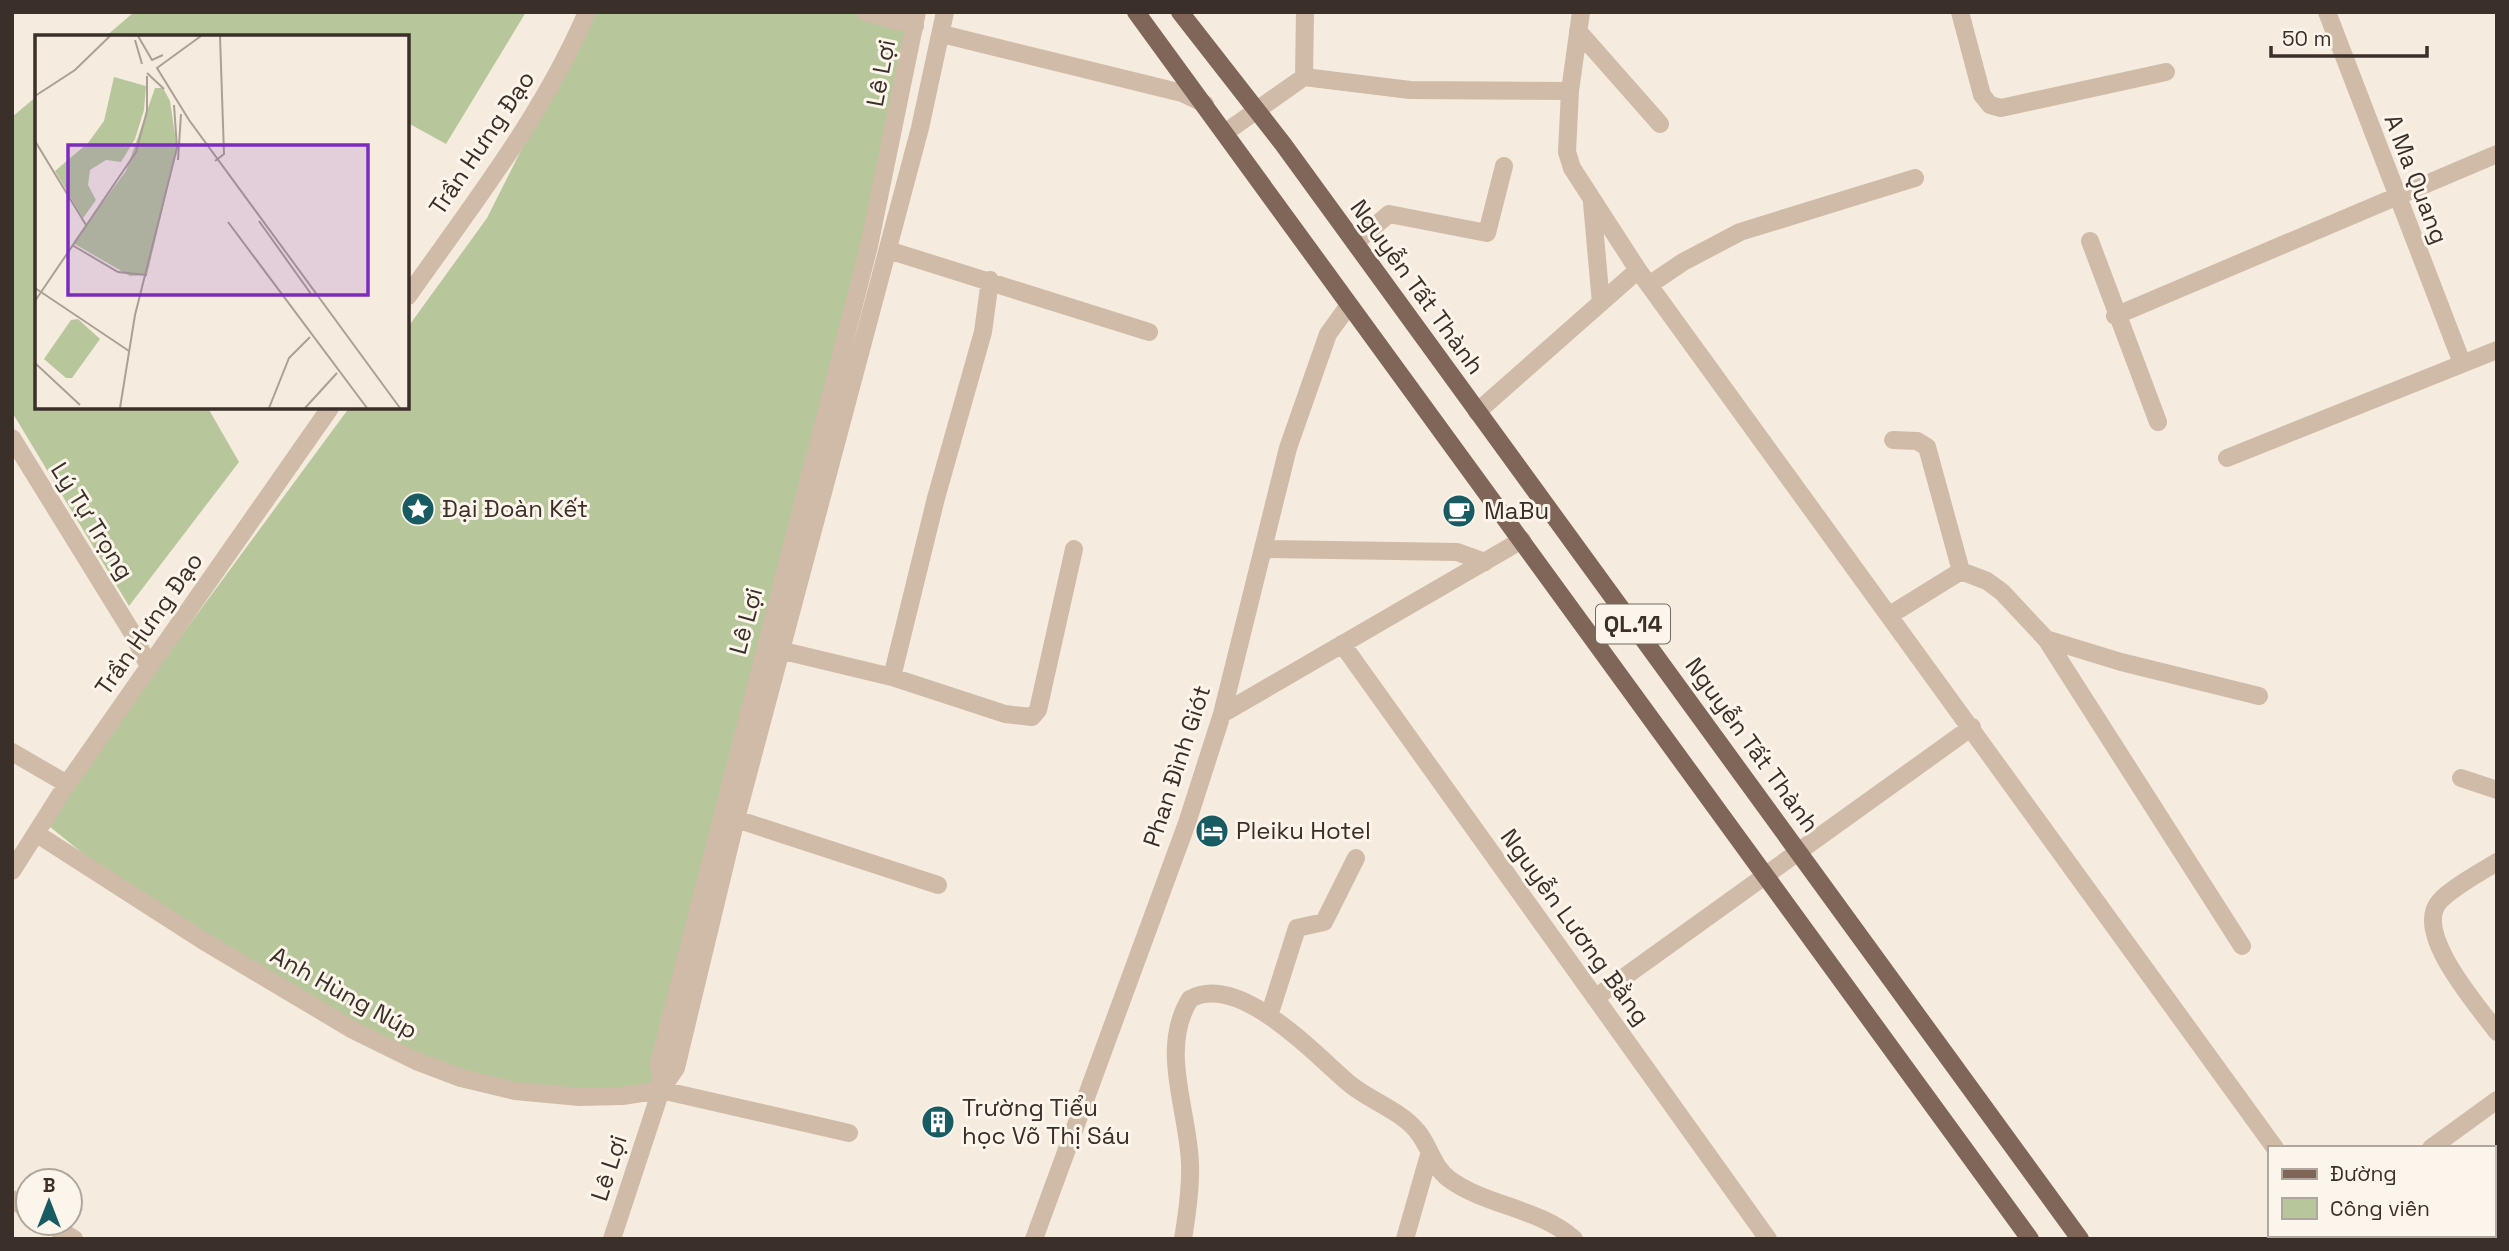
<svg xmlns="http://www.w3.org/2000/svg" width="2509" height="1251" font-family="'Space Grotesk',sans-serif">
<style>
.green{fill:#b7c79b}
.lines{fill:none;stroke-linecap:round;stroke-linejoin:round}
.minor{stroke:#cfbba7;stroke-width:18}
.major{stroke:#7f6658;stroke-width:18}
.labels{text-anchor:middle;stroke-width:6;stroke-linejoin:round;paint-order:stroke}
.shield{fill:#fcf5eb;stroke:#756a63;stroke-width:2}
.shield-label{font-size:23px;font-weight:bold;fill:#3b2f29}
.street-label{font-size:24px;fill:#3b2f29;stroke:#fcf5eb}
.poi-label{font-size:24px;fill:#3b2f29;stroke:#fcf5eb;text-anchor:start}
.inset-road{fill:none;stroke:#aba096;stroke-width:2}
.view{fill:#7b2cbf;fill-opacity:0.15;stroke:#7b2cbf;stroke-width:3.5}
.inset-edge{fill:none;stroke:#3b2f29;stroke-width:3.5}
</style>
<rect width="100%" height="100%" fill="#f5ebde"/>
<!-- green -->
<path class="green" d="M 134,12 L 526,12 L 446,144 L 408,123 L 408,37 L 105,37 Z
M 587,12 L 916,12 L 661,1090 L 580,1097 L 416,1061 L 148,906 L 44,822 L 349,408 L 408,408 L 408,327 L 487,218 L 569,55 Z
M 37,96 L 37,408 L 208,408 L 239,462 L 129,606 L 12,412 L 12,117 Z"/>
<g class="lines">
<!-- minor -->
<path class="minor" d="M 866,12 L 915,26
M 1960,12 L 1982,95 L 1990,105 L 2001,108 L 2166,72
M 2327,12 L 2462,363
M 1578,31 L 1660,124
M 942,34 L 1182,93 L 1205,104
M 1304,77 L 1410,90 L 1570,91 L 1581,12
M 1570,91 L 1567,152 L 1572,168 L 1638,270 L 2275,1148
M 1226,132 L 1304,77 L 1305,12
M 1592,203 L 1601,303
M 2090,241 L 2158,422
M 1355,243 L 1389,214 L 1487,233 L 1504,166
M 888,250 L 1149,332
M 1649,285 L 1683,262 L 1740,232 L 1915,178
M 408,296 C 472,205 543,115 587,12
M 2115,316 L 2497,154
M 1477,412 L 1638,270
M 12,438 L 133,634 L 149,667
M 1893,440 L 1917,441 L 1927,447 L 1961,571
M 2227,458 L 2497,350
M 1263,549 L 1457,552 L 1485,562
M 1890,615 L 1961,571 L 1987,581 L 2002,592 L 2046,639 L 2121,662 L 2259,696
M 2046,639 L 2242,946
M 1342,644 L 1768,1239
M 771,648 L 892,677 L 1005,714 L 1032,717 L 1038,710 L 1074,549
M 892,677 L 936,498 L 983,332 L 990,280
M 1222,714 L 1522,540
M 12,752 L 67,784
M 2461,778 L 2497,790
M 736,819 L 938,885
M 37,834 L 202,940 L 353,1030 L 416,1061 L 461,1078 L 515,1091 L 580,1097 L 622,1096 L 661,1090 L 849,1133
M 2497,862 C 2481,872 2451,888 2439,902 C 2413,933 2478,1006 2497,1032
M 12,871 L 67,784 L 330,408
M 1595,998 L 1972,727
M 1269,1016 L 1297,928 L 1324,922 L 1356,858
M 661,1090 L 676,1068 L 736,819 L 920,128 L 945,12
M 2431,1148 L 2497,1100
M 12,1199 L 28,1210
M 48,1223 L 74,1239
M 2493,1225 L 2497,1223
M 2338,1235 L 2341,1239
M 612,1239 L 661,1090 L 659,1063 L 869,246 L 917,12
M 1034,1239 L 1187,823 L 1222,714 L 1288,448 L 1328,334 L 1349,305
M 1183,1239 C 1187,1215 1191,1188 1190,1163 C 1188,1109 1159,1049 1190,999 C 1240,971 1317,1057 1351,1085 C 1371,1101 1401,1111 1417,1131 C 1430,1146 1432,1166 1449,1179 C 1486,1206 1539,1208 1574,1239
M 1405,1239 L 1429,1155"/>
<!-- major -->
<path class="major" d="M 1136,12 L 2030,1239
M 1180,12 L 1283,144 L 2080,1239"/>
</g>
<!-- icons -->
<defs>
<symbol id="sight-disc" viewBox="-11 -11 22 22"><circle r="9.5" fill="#195b62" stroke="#fcf5eb"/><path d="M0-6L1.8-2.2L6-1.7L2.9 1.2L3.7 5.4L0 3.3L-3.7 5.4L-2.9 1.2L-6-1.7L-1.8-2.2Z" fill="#fff"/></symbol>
<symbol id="cafe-disc" viewBox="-11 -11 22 22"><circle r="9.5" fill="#195b62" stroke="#fcf5eb"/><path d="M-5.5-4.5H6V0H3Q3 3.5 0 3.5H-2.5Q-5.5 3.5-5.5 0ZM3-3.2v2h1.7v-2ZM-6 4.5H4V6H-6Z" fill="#fff"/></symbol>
<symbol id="hotel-disc" viewBox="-11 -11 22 22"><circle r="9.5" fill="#195b62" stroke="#fcf5eb"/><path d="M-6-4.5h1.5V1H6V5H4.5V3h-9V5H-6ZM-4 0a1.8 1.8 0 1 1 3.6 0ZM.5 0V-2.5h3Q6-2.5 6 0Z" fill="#fff"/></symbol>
<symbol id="building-disc" viewBox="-11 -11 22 22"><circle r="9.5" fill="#195b62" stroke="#fcf5eb"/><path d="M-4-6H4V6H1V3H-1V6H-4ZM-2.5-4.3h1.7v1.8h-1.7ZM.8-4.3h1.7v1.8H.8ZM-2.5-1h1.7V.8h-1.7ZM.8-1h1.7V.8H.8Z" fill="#fff"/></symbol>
</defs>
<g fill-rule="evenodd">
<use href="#sight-disc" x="399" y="490" width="38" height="38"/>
<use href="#cafe-disc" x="1440" y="492" width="38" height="38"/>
<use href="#hotel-disc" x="1193" y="812" width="38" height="38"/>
<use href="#building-disc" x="919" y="1103" width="38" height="38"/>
</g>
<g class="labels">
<!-- shield labels -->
<rect class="shield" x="1596" y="604.5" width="74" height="39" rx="5"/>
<g class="shield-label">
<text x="1633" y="632">QL.14</text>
</g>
<!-- street labels -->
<g class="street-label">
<text transform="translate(881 73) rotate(-79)" y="8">Lê Lợi</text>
<text transform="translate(482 143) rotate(-56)" y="8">Trần Hưng Đạo</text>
<text transform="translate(2416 179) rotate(69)" y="8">A Ma Quang</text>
<text transform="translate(1417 287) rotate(54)" y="8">Nguyễn Tất Thành</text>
<text transform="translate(92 521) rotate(58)" y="8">Lý Tự Trọng</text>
<text transform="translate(746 621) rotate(-75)" y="8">Lê Lợi</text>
<text transform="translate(149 624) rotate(-55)" y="8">Trần Hưng Đạo</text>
<text transform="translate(1752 745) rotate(54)" y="8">Nguyễn Tất Thành</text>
<text transform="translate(1177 766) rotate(-72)" y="8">Phan Đình Giót</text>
<text transform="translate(1575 927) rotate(54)" y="8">Nguyễn Lương Bằng</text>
<text transform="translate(344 993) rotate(29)" y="8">Anh Hùng Núp</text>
<text transform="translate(609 1168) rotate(-72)" y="8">Lê Lợi</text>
</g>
<!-- poi labels -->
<g class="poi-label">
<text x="442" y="517">Đại Đoàn Kết</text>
<text x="1484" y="519">MaBu</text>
<text x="1236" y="839">Pleiku Hotel</text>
<text x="962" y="1116">Trường Tiểu<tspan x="962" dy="28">học Võ Thị Sáu</tspan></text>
</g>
</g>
<!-- overview -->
<g transform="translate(35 35)">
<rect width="374" height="374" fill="#f5ebde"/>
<path d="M 79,42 L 111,51 L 109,75 L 100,104 L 86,127 L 71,125 L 55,135 L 53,150 L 61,165 L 48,183 L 20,136 L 53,108 L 69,86 ZM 120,53 L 128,53 L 135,66 L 142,113 L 112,240 L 95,241 L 38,208 L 91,136 ZM 43,284 L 65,304 L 37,343 L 31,343 L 9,324 L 36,285 Z" fill="#b7c79b"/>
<path class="inset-road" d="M 103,1 L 117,25 L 128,20M 166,1 L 122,33 L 154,85 L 365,373M 100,5 L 107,29M 112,38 L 129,54M 0,61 L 40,35 L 75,1M 0,106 L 51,190M 143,125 L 146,79M 180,126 L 189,119 L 185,1M 224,186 L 276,259M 193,187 L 332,373M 37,210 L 83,237 L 112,240M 0,253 L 94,316M 0,266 L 101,117 L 112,76 L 112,41M 0,328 L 45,370M 85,373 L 100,280 L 142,113 L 139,70M 234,373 L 254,323 L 275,302M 270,373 L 302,338"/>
<path class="view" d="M 33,110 L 333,110 L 333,260 L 33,260 Z"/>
<rect width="374" height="374" class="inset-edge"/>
</g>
<!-- border -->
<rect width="2509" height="1251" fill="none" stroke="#3b2f29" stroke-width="28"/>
<!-- legend -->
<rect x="2268" y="1146" width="228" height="91" fill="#fcf5eb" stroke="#afa69d" stroke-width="2"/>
<rect x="2282" y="1169" width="35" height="10" fill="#7f6658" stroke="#afa69d" stroke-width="2"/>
<text x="2330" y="1181" font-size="21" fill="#3b2f29">Đường</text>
<rect x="2282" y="1198" width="35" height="21" fill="#b7c79b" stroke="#afa69d" stroke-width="2"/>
<text x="2330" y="1216" font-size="21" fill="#3b2f29">Công viên</text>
<!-- north arrow -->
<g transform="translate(49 1202)"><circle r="33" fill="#fcf5eb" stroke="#afa69d" stroke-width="2"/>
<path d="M0-5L12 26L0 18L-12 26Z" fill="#195b62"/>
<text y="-10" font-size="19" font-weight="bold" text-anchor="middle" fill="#3b2f29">B</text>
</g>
<!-- scale -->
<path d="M2271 46v10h156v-10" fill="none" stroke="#3b2f29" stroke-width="3.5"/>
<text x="2282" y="46" font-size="21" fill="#3b2f29" stroke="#fcf5eb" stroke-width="5" paint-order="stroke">50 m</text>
</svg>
